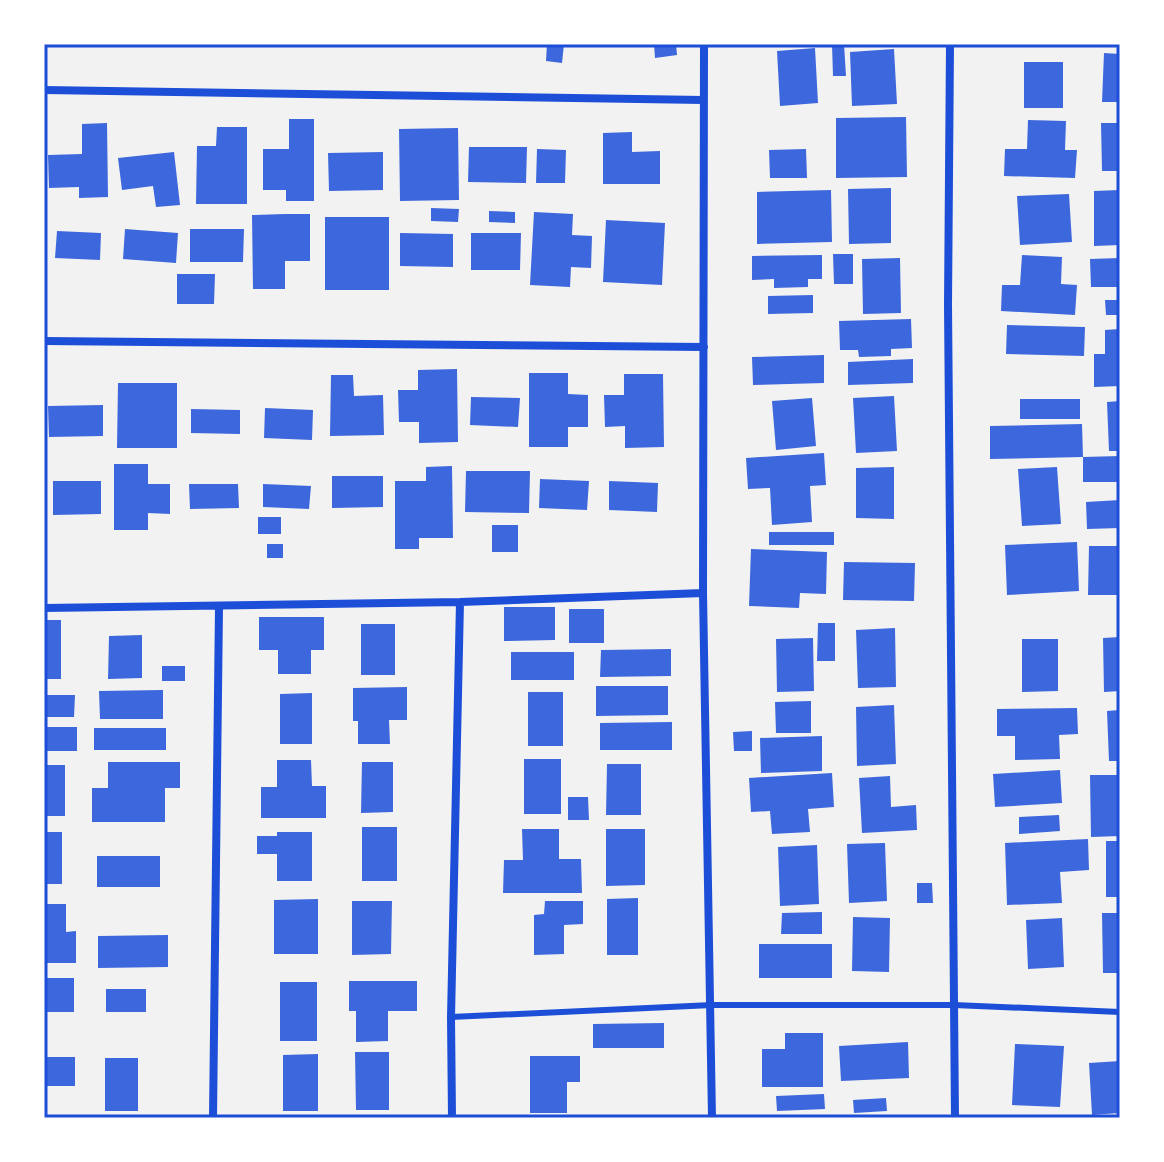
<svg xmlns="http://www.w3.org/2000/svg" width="1164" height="1162" font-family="Poppins,sans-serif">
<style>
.building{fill:#3d67dc}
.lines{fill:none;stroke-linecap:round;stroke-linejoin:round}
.service{stroke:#1d4ed8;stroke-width:6}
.minor{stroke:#1d4ed8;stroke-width:8}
.neatline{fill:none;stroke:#1d4ed8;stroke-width:3}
</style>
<rect width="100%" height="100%" fill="#f2f2f2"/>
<!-- building -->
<path class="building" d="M 547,44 L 564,44 L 562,63 L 546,61 Z
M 654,44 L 676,44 L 677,55 L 655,58 Z
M 832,44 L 844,44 L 846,76 L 833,76 Z
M 815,48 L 818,103 L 780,106 L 777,51 Z
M 894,49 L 897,104 L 852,106 L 850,52 Z
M 1104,53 L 1120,54 L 1120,102 L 1102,102 Z
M 1024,62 L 1063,62 L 1063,108 L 1024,108 Z
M 906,117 L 907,177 L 836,178 L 836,118 Z
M 289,119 L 314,119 L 314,201 L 286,201 L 286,190 L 263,190 L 263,149 L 289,149 Z
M 1028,120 L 1066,121 L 1065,150 L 1077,150 L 1075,178 L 1004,176 L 1005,149 L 1027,149 Z
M 107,123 L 108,197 L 79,198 L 79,187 L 49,188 L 48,155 L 82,154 L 82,124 Z
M 1101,123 L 1120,123 L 1120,171 L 1102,171 Z
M 217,127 L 247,127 L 247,204 L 196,204 L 197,146 L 216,146 Z
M 458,128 L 459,200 L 400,201 L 399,129 Z
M 632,132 L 632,152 L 660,151 L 660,184 L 603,184 L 603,133 Z
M 469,147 L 527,147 L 526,183 L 468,182 Z
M 537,149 L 566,150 L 565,183 L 536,183 Z
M 806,149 L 807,178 L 770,178 L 769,150 Z
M 174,152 L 180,205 L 156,207 L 153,186 L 122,190 L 118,158 Z
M 383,152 L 383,190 L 329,191 L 328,153 Z
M 891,188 L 891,243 L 849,244 L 848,189 Z
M 831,190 L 832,242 L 757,244 L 757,192 Z
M 1120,190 L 1120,245 L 1094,246 L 1094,191 Z
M 1069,194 L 1072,242 L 1020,245 L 1017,196 Z
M 431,208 L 459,209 L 458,222 L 431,221 Z
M 489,211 L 515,212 L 515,223 L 489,222 Z
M 534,212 L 573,214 L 572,235 L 592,236 L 591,268 L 571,267 L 570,287 L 530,285 Z
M 285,214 L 310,214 L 310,261 L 285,261 L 285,289 L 253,289 L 252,215 Z
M 325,217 L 389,217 L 389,290 L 325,290 Z
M 606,220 L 665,223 L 662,285 L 603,282 Z
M 125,229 L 178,233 L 176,263 L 123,259 Z
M 190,229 L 244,229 L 243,262 L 190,262 Z
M 57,231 L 101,233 L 100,260 L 55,258 Z
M 400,233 L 453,234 L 453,267 L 400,266 Z
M 471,233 L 521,233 L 520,270 L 471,270 Z
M 833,254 L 853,254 L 853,284 L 834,284 Z
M 822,255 L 822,279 L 808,279 L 808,287 L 774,288 L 774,279 L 752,280 L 752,256 Z
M 1022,255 L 1062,257 L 1061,284 L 1077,285 L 1075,315 L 1001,311 L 1002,285 L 1020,285 Z
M 900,258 L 901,313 L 863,314 L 862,259 Z
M 1120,258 L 1120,287 L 1091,287 L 1090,259 Z
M 177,274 L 215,274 L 214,304 L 177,304 Z
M 813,295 L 813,313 L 768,314 L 768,296 Z
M 1105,300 L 1120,300 L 1120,315 L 1106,315 Z
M 911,319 L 912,348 L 891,349 L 891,356 L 859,357 L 858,350 L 840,350 L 839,321 Z
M 1007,325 L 1085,327 L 1084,356 L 1006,354 Z
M 1120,329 L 1120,386 L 1094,387 L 1094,354 L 1105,354 L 1105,330 Z
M 824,355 L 824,383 L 753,385 L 752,357 Z
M 913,359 L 913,383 L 848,385 L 848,362 Z
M 457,369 L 458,442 L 419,443 L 419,422 L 399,422 L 398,390 L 418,390 L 418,370 Z
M 529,373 L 568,373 L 568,394 L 588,395 L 588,427 L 568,427 L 568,447 L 529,447 Z
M 624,374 L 663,374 L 664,447 L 625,448 L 625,426 L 605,427 L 604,395 L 624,395 Z
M 331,375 L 353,375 L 354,396 L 383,395 L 384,435 L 330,436 Z
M 118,383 L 177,383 L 177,448 L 117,448 Z
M 894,396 L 897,451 L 856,453 L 853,398 Z
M 471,397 L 520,398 L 518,427 L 470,425 Z
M 812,398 L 816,446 L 776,450 L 772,401 Z
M 1020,399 L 1080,399 L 1080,419 L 1020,419 Z
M 1120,401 L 1120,451 L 1109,451 L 1107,402 Z
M 103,405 L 103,436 L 49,437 L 48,406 Z
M 265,408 L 313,410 L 312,440 L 264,438 Z
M 191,409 L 240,410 L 240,434 L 191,433 Z
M 1082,424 L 1083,457 L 990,459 L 990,426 Z
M 824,453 L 826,485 L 810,486 L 812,522 L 772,525 L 770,488 L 748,489 L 746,458 Z
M 1120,456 L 1120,482 L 1083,482 L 1083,457 Z
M 114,464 L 148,464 L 148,484 L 170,484 L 170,514 L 148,513 L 148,530 L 114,530 Z
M 452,466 L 453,538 L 419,538 L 419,549 L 395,549 L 395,481 L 426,481 L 426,467 Z
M 894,467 L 894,519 L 856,518 L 856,468 Z
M 1057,467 L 1061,524 L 1022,526 L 1018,469 Z
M 466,471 L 530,471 L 529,513 L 465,512 Z
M 332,476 L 383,476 L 383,507 L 332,508 Z
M 540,479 L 589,481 L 587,510 L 539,508 Z
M 53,481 L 101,481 L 101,514 L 53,515 Z
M 609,481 L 658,483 L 657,512 L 609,510 Z
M 189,484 L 238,484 L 239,508 L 190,509 Z
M 263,484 L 311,486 L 309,509 L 263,507 Z
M 1120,500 L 1120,528 L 1087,529 L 1086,502 Z
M 258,517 L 281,517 L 281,534 L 258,534 Z
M 492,525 L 518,525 L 518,552 L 492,552 Z
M 769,532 L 834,532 L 834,545 L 769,545 Z
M 1077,542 L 1079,591 L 1007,595 L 1005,545 Z
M 267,544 L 283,544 L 283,558 L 267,558 Z
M 1089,546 L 1120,546 L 1120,595 L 1088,595 Z
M 751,549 L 827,552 L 826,594 L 800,593 L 799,608 L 749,606 Z
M 844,562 L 915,563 L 914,601 L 843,600 Z
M 504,607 L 555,607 L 555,640 L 504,641 Z
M 569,609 L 604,609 L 604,643 L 569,643 Z
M 259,617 L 324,617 L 324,650 L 311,650 L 311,674 L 278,674 L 278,650 L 259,650 Z
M 44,620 L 61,620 L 61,679 L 44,679 Z
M 818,623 L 835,623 L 835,661 L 817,661 Z
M 361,624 L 395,624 L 395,675 L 361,675 Z
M 895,628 L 896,687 L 858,688 L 856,630 Z
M 142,635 L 142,678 L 108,679 L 109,636 Z
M 1120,637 L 1120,691 L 1104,692 L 1103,638 Z
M 813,638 L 814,691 L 777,692 L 776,639 Z
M 1022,639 L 1058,639 L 1058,691 L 1022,692 Z
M 671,649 L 671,676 L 600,677 L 601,650 Z
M 511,652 L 574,652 L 574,680 L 511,680 Z
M 162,666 L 185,666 L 185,681 L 162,681 Z
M 596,686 L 668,686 L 668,715 L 596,716 Z
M 407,687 L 407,720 L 389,720 L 390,744 L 358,744 L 358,721 L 353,721 L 353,688 Z
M 163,690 L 163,719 L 100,719 L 99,691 Z
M 528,692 L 563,692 L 563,746 L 528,746 Z
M 312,693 L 312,744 L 280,744 L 280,694 Z
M 44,695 L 75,695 L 74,717 L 44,717 Z
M 811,701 L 811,733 L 776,733 L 775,702 Z
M 894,705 L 896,764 L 857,766 L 856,707 Z
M 1077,708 L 1078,734 L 1059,735 L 1060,759 L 1015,760 L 1015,736 L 997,736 L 997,709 Z
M 1120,710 L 1120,761 L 1109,761 L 1107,711 Z
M 672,722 L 672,750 L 600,750 L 600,723 Z
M 44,727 L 77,727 L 77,751 L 44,751 Z
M 94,728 L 166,728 L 166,750 L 94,750 Z
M 752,731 L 752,751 L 734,751 L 733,732 Z
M 822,736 L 822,771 L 761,773 L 760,738 Z
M 524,759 L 561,759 L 561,814 L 524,814 Z
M 277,760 L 311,760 L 312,786 L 326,786 L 326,818 L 261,818 L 261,787 L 277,787 Z
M 108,762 L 180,762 L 180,788 L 165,788 L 165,822 L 92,822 L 92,788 L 108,788 Z
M 362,762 L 393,762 L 393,812 L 361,813 Z
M 607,764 L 641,764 L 641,815 L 606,815 Z
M 44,765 L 65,765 L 65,816 L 44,816 Z
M 1060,770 L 1062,803 L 995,807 L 993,774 Z
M 832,773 L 834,807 L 808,809 L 810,832 L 772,834 L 770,811 L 751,812 L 749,778 Z
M 1090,775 L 1120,775 L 1120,836 L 1091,837 Z
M 890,776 L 891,807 L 916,805 L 917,830 L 862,833 L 859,778 Z
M 568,797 L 588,797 L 589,820 L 568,820 Z
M 1059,815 L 1060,831 L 1019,834 L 1019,817 Z
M 362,827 L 397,827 L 397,881 L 362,881 Z
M 522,829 L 559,829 L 559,859 L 581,859 L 582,893 L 503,893 L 504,860 L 523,860 Z
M 606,829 L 645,829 L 645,885 L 606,886 Z
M 44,832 L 62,832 L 62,884 L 44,884 Z
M 277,832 L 312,832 L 312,881 L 277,881 L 277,854 L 257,854 L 257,836 L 277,836 Z
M 1088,839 L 1089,870 L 1060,872 L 1062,903 L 1007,905 L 1005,843 Z
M 1106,841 L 1120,841 L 1120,897 L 1106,897 Z
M 885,843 L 887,901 L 849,903 L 847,844 Z
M 817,845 L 819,904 L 780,906 L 778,847 Z
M 97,856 L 160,856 L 160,887 L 97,887 Z
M 917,883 L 932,883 L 933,903 L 917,903 Z
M 638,898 L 638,955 L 607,955 L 607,899 Z
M 318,899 L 318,954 L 274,954 L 274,900 Z
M 352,901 L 392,901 L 391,954 L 352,955 Z
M 545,901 L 583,901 L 583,924 L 564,925 L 564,954 L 534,955 L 534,915 L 544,914 Z
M 44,904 L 66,904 L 66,932 L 76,931 L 76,963 L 44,963 Z
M 822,912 L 822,934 L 781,934 L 782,913 Z
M 1102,913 L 1120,913 L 1120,973 L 1103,973 Z
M 853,917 L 890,918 L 889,972 L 852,971 Z
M 1062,918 L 1064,967 L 1028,969 L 1026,920 Z
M 168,935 L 168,967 L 98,968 L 98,936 Z
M 759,944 L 832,944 L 832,978 L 759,978 Z
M 44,978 L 74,978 L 74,1012 L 44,1012 Z
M 349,981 L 417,981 L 417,1011 L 388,1011 L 388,1041 L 356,1042 L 356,1011 L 349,1011 Z
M 280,982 L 317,982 L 317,1041 L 280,1041 Z
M 106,989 L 146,989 L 146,1012 L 106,1012 Z
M 664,1023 L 664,1048 L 593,1048 L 593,1024 Z
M 785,1033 L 823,1033 L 823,1087 L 762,1087 L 762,1049 L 785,1049 Z
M 908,1042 L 909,1078 L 841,1081 L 839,1046 Z
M 1015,1044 L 1064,1046 L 1060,1107 L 1012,1105 Z
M 355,1052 L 389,1052 L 389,1110 L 356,1110 Z
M 318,1054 L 318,1111 L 283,1111 L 283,1055 Z
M 530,1056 L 580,1056 L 580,1082 L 567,1082 L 567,1113 L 530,1113 Z
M 44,1057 L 75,1057 L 75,1086 L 44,1086 Z
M 105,1058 L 138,1058 L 138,1111 L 105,1111 Z
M 1120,1061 L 1120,1113 L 1092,1115 L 1089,1063 Z
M 824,1094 L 825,1109 L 777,1111 L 776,1096 Z
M 886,1098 L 887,1111 L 854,1113 L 853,1100 Z"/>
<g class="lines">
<!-- service -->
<path class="service" d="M 451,1017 L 712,1005 L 954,1005 L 1120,1012"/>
<!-- minor -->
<path class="minor" d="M 704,44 L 703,593 L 712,1118
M 950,44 L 948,305 L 955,1118
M 44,90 L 703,100
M 44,341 L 704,347
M 44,608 L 460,602 L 703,593
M 213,1118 L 219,607
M 452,1118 L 451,1017 L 460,602"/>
</g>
<!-- border -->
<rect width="1164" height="1162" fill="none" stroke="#ffffff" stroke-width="92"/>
<rect x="46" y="46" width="1072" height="1070" class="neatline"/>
</svg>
